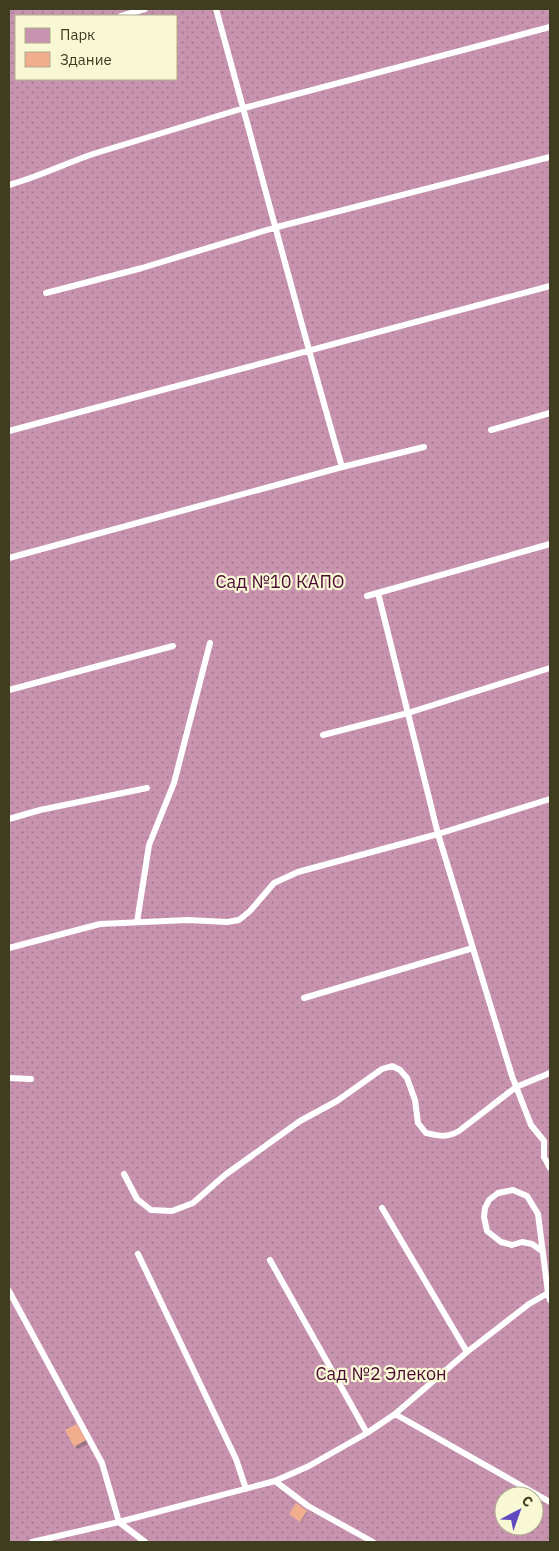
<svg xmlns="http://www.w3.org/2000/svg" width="559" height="1551" font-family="'IBM Plex Sans',sans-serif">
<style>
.green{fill:url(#green-dots);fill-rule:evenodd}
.shadow{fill:#0003}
.building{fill:#f1ae8e}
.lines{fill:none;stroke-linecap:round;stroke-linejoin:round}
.service{stroke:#fff;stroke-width:6}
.labels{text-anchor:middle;stroke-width:4.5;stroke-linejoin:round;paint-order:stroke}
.park-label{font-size:18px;fill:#4b0a34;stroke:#f9f8d5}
</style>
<defs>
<pattern id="green-dots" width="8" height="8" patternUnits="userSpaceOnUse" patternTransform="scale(1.25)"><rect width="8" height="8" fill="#c893af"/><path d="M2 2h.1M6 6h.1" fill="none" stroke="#a4798e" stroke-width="1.8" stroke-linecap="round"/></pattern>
</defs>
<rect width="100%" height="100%" fill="#dcd993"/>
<!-- green -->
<path class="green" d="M 9,9 L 550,9 L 550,1542 L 9,1542 ZM 16,16 L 176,16 L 176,79 L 16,79 ZM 504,1496 L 534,1496 L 534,1526 L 504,1526 Z"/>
<!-- shadow -->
<path class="shadow" d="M 77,1425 L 88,1444 L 78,1449 L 75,1446 Z
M 306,1512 L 307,1513 L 301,1522 L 291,1515 Z"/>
<!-- building -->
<path class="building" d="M 77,1424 L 86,1440 L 74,1447 L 65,1430 Z
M 296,1503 L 307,1511 L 300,1522 L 289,1514 Z"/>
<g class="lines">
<!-- service -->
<path class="service" d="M 216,9 C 258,161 298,315 342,467
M 121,16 L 145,9
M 9,185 C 38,177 64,164 93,154 L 244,108 L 550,27
M 46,293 L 142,268 L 277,227 L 550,157
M 491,430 L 550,413
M 9,431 L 550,286
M 9,558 L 342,467 L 424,447
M 378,593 L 438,834 L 512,1076 L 531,1125 L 544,1141 L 544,1157 L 550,1168
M 367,596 L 550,544
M 9,690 L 173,646
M 323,735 L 408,713 L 550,668
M 9,819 L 40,810 L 147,788
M 137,922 L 149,845 L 174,783 L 210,643
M 9,948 L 100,924 L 188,920 L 227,922 L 239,920 L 250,911 L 274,883 L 298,872 L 438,834 L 550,799
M 304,998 L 473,948
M 9,1078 L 31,1079
M 124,1174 L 137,1199 L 151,1210 L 172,1211 L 193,1203 L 225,1175 L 300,1121 L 337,1101 L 382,1069 L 392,1066 L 400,1070 L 407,1078 L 415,1100 L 418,1123 L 426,1133 C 439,1136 447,1138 459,1131 L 516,1087 L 550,1073
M 382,1208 L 467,1352
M 542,1251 L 532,1244 L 522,1242 L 512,1245 L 501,1242 L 487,1231 L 484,1217 L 485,1208 L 489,1200 L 498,1193 L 513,1190 L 527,1196 L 538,1214 L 548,1293 L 550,1300
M 138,1254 L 236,1459 L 246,1489
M 270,1260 L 367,1433
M 9,1291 L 102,1463 L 119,1522 L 145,1542
M 395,1414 L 550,1502
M 275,1481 L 308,1506 L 373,1542
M 32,1542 L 119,1522 L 275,1481 L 309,1466 L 367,1433 L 395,1414 L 467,1352 L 529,1304 L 548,1293"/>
</g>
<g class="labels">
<!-- park labels -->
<g class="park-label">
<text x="280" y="588">Сад №10 КАПО</text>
<text x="381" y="1380">Сад №2 Элекон</text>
</g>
</g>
<!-- border -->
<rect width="559" height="1551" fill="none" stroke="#3e3d20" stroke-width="20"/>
<!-- legend -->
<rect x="15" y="15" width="162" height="65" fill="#f9f8d5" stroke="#aead8d"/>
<rect x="25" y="28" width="25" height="15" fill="#c893af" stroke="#aead8d"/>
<text x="60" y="40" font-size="15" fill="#3e3d20">Парк</text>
<rect x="25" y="52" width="25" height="15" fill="#f1ae8e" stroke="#aead8d"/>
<text x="60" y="65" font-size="15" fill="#3e3d20">Здание</text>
<!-- north arrow -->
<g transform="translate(519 1511) rotate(41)"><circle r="24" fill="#f9f8d5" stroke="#aead8d"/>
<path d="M0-4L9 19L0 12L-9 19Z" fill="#5f4ac2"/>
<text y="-8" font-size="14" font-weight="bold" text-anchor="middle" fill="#3e3d20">С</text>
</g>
</svg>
